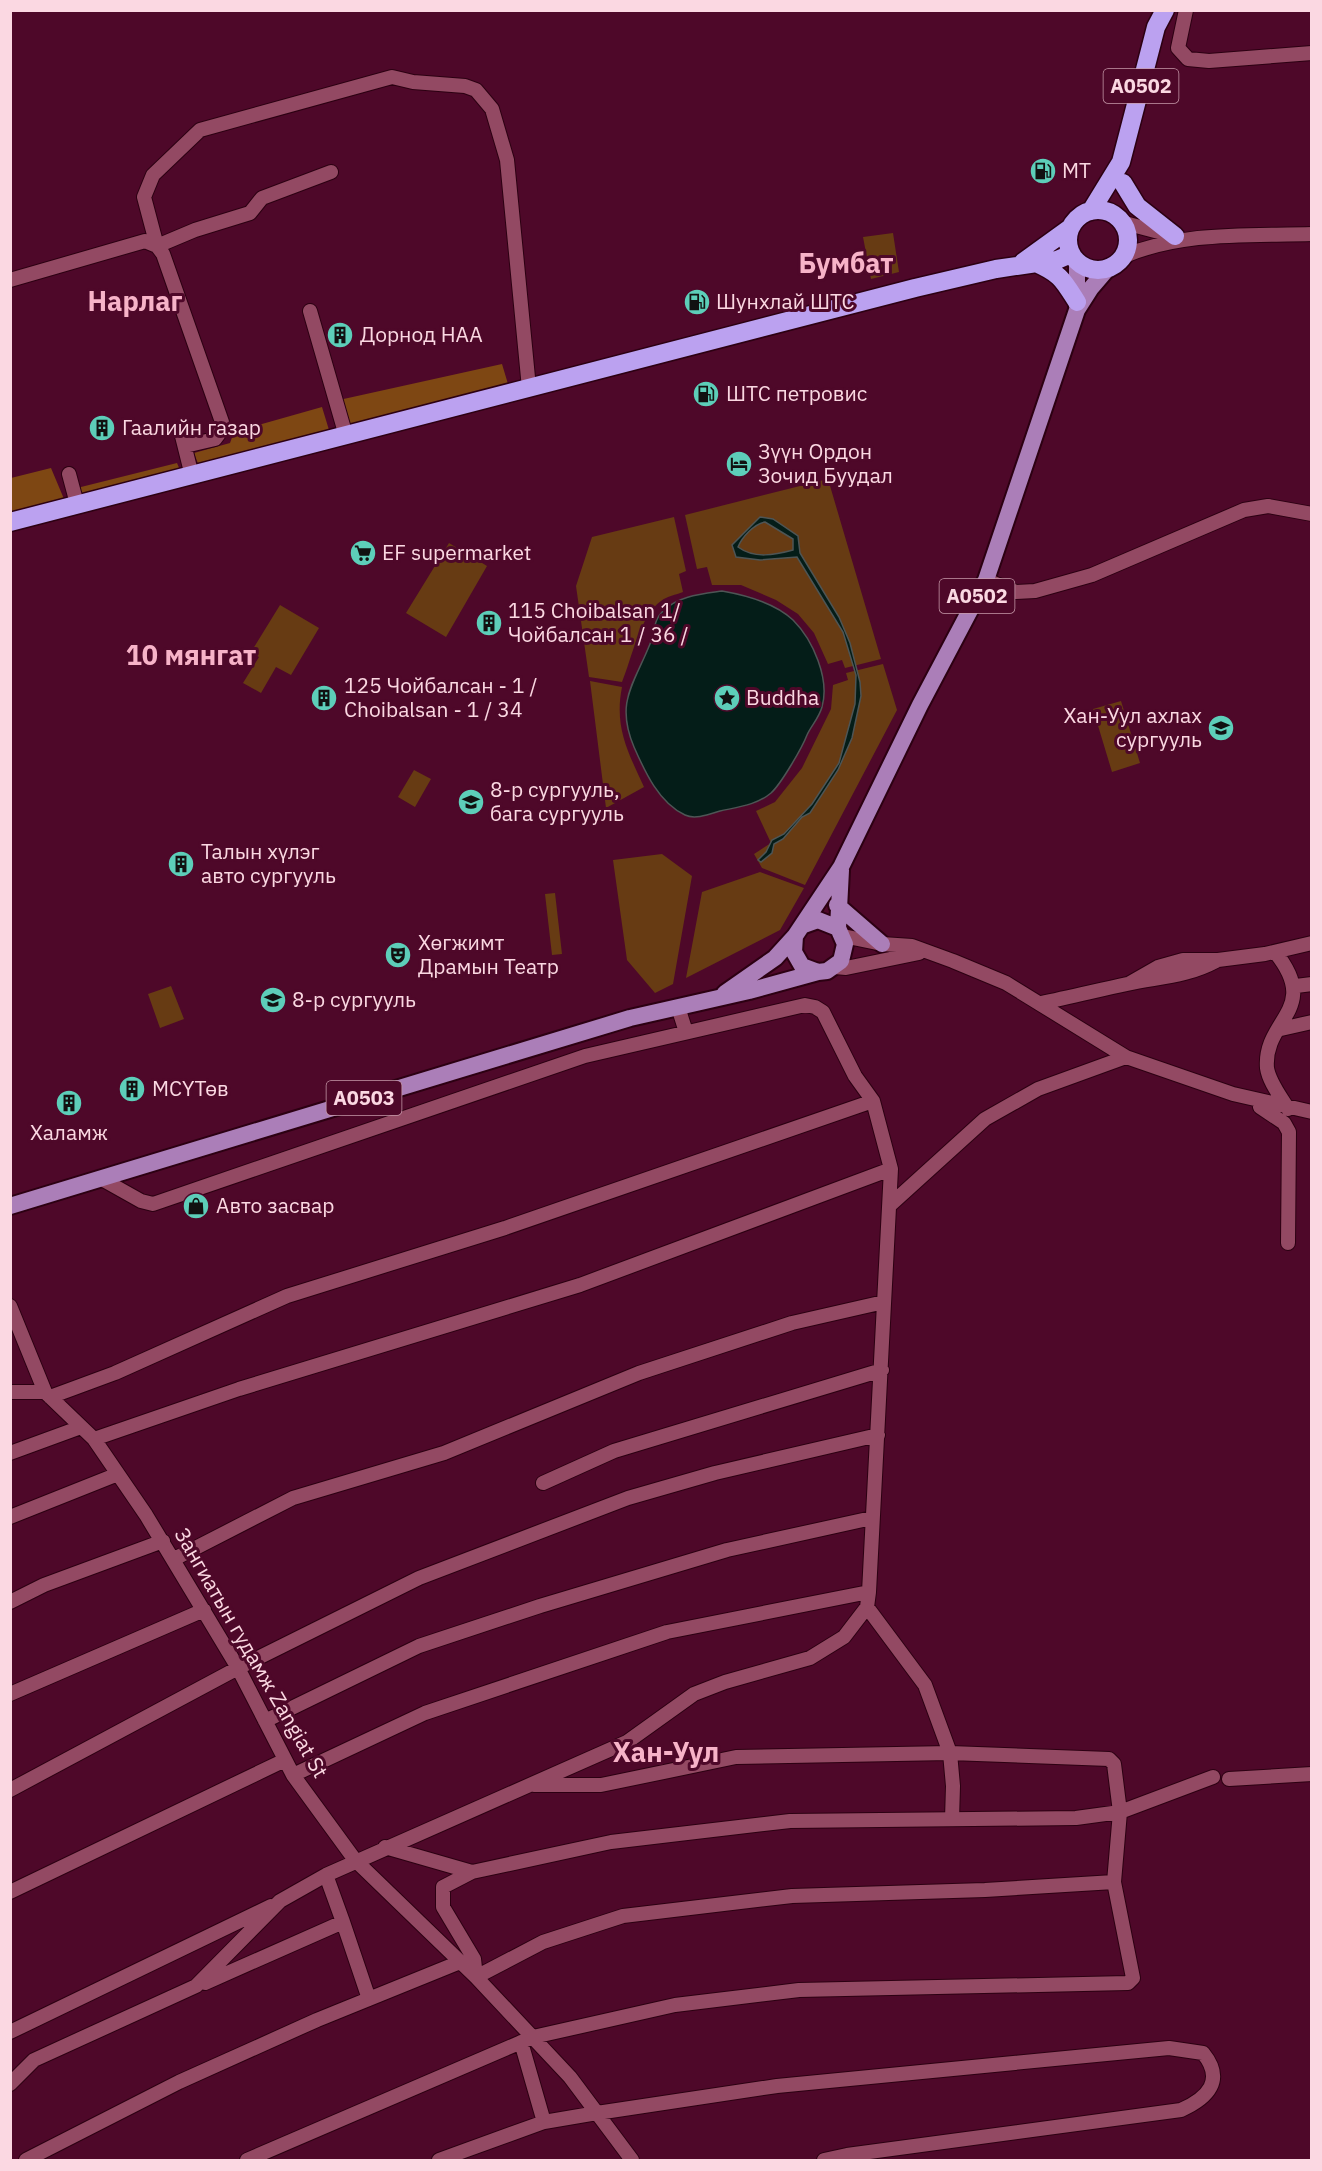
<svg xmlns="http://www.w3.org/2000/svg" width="1322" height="2171" font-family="'IBM Plex Sans',sans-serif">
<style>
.green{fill:#673b13}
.forest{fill:#7e4713}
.water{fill:#041d18;stroke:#4e5555;stroke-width:1.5;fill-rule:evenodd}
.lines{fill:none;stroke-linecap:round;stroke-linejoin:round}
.minor-casing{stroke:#2c0012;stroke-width:16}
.major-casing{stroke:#2c0012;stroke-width:20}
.highway-casing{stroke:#2c0012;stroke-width:21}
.minor{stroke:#934963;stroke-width:14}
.major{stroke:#ab7eb8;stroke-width:16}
.highway{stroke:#bba1f0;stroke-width:18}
.labels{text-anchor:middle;stroke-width:6;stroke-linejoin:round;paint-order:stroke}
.shield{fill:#4e0829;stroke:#c79aaa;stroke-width:1.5}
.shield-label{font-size:20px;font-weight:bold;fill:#fbd8e2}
.poi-label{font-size:21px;fill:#fbd8e2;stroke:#4e0829;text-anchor:start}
.street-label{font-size:21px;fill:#fbd8e2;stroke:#4e0829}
.district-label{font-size:27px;font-weight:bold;fill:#f7b3c8;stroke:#4e0829}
</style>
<rect width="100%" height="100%" fill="#4e0829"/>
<!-- green -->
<path class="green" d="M 893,233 L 899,272 L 871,279 L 863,237 Z
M 828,479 L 881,659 L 845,668 L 842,660 L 828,664 L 814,633 L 798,614 L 776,600 L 741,585 L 712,585 L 707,567 L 697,569 L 685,515 Z
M 674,517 L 686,571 L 679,574 L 683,592 C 676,595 667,596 661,601 C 640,616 632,658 622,682 L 589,677 L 576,586 L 592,537 Z
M 449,543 L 487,566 L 446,637 L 406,613 Z
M 280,605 L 319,628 L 291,675 L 276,667 L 261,693 L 243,683 L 259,657 L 251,652 Z
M 883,664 L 897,710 L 805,885 L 762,868 L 754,854 L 771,843 L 756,811 L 775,802 L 802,768 L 831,709 L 833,685 L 848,680 L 846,673 Z
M 590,681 L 622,687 C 614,727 628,752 644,787 L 606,808 Z
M 1121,701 L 1140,763 L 1112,772 L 1093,709 Z
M 414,770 L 431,779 L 415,807 L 398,797 Z
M 662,854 L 692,876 L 673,984 L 655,993 L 627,960 L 613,860 Z
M 760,872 L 804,888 L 780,930 L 686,978 L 702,892 Z
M 555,893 L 562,954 L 552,955 L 545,894 Z
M 171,986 L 184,1019 L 160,1028 L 148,994 Z"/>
<!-- forest -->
<path class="forest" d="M 502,364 L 508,384 L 347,426 L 339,400 Z
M 322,407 L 329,430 L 199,466 L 194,453 L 230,443 L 234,432 Z
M 177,463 L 180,470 L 79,496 L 77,488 Z
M 51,468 L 64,499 L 11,512 L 11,478 Z"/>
<!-- water -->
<path class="water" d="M 760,517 L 773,519 L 798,536 L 800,553 L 839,617 L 850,643 L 860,682 L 861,696 L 852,738 L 838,770 L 810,813 L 802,817 L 783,839 L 774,844 L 772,853 L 761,862 L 758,860 L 766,852 L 772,840 L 784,834 L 812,804 L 839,763 L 855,704 L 856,675 L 843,632 L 797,557 L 760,560 L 736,557 L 732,545 ZM 765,522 L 793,539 L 793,550 C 775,555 754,559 738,547 C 742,537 754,524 765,522 Z
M 722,591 C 745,595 775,603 793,620 C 813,640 830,679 822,707 C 819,718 811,726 807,735 C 802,748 781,784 771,793 C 757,805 738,807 720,811 C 710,814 695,820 685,815 C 659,803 645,772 634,747 C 615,702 634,684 650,644 C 655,633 653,620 663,611 C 678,596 701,594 722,591 Z"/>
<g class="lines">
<defs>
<path id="minor" d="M 1186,10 L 1178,48 L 1188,59 L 1209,61 L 1312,53
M 331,172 L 262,198 L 250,213 L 195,230 L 157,246 L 144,197 L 153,175 L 200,130 L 392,77 L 413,82 L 465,86 L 476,90 L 492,109 L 507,160 L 529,388
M 1121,222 L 1170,235
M 1122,257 C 1182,231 1248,236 1312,234
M 10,280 L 145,241 L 157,246 L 163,254 L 222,422 L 221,431 L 215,439 L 185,446
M 310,311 L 346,436
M 181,432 L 192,476
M 69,474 L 77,504
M 986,580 L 1016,592 L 1035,591 L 1092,575 L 1244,510 L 1268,506 L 1312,514
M 843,936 L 882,944 L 912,946 L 953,961 L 1006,983 L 1126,1057 L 1233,1094 L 1312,1112
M 1275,952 C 1322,1010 1263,1019 1267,1068 C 1269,1082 1281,1097 1288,1109
M 835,967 L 846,968 L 919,953
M 1130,983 L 1158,967 L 1183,960 L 1218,960 L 1265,954 L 1312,943
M 1296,986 L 1312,984
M 1041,1003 C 1070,997 1099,990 1127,984 C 1159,977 1186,977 1216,961
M 678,1007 L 686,1032
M 1281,1029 L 1312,1022
M 1260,1107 L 1284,1123 L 1289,1132 L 1288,1243
M 889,1206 L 985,1119 L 1038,1089 L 1126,1057
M 10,1306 L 45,1392 L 94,1439 L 146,1515 L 238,1668 L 293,1775 L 355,1860 L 476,1977 L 570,2077 L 632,2160
M 10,1392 L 45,1392
M 50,1397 L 115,1373 L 287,1296 L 505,1228 L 873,1101
M 94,1439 L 239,1389 L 580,1285 L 891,1169
M 10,1453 L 81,1427
M 543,1483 L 614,1451 L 882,1370
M 10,1517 L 118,1474
M 174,1559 L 293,1498 L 444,1453 L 639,1373 L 792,1323 L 884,1302
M 10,1602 L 44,1585 L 163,1541
M 867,1607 L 925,1685 L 950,1753 L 953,1786 L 952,1819
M 10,1694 L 204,1610
M 265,1721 L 419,1646 L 540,1606 L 727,1550 L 872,1518
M 293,1775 L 425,1713 L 667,1632 L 869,1592
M 1229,1779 L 1312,1774
M 10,1790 L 238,1668 L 419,1578 L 628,1498 L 715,1473 L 878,1435
M 385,1847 L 472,1872
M 326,1875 L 343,1922
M 1114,1882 L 985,1890 L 792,1896 L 623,1916 L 543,1942 L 476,1977 L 474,1959 L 443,1907 L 443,1887 L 472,1872 L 611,1842 L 790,1821 L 1076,1818 L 1120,1812 L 1213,1777
M 10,1892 L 285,1760
M 205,1983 L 343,1922 L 369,1999
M 10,2032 L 271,1906
M 521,2042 L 544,2122
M 10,2084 L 34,2060 L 196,1986 L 280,1901 L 326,1875 L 627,1742 L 694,1694 L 725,1682 L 810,1658 L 844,1637 L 867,1607 L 869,1592 L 891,1169 L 873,1101 L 855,1076 L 823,1012 L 815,1007 L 805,1005 L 585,1056 L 153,1204 L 141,1201 L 100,1178
M 26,2160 L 179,2082 L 317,2020 L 460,1962
M 247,2160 L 533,2037 L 675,2005 L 799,1990 L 1128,1983 L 1133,1978 L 1114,1882 L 1120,1812 L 1114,1764 L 1109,1759 L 950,1753 L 736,1757 L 601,1785 L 534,1785
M 439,2160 L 544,2122 L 597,2113 L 777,2086 L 1169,2048 L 1203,2053 C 1225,2080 1208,2098 1181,2110 L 847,2155 L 824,2160"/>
<path id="major" d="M 1077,306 L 1077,262
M 837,905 L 882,944
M 804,925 L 818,920 L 838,928 L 845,944 L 841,961 L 827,971 L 818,972 L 802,966 L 794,952 L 795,936 L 841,867 L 920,705 L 986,580 L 1077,310 L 1091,288 L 1109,267
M 838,928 L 841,870
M 725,993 L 775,958 L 795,936
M 10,1206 L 630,1018 L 749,991 L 818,972"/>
<path id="highway" d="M 1123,183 L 1137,206 L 1175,236
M1068 240a30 30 0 1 1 60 0a30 30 0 1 1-60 0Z
M 1091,211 L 1121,162 L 1156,27 L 1165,10
M 1023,262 L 1070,228
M 1036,263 C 1061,274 1063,280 1077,302
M 10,522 L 915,288 L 996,269 L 1057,260 L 1071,254"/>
</defs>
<!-- minor casing -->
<use href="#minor" class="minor-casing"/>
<!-- major casing -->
<use href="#major" class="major-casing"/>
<!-- highway casing -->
<use href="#highway" class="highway-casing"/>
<!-- minor -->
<use href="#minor" class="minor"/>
<!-- major -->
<use href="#major" class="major"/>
<!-- highway -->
<use href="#highway" class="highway"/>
</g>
<!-- icons -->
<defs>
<symbol id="fuel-disc" viewBox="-11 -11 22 22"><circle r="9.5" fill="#5dceb9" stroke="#4e0829"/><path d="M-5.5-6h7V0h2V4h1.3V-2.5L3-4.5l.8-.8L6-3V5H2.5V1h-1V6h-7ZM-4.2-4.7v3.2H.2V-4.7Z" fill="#111"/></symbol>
<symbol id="building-disc" viewBox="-11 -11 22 22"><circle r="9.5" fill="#5dceb9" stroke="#4e0829"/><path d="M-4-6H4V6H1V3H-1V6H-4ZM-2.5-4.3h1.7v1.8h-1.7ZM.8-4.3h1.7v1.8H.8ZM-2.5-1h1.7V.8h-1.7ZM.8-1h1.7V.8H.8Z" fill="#111"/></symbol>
<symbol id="hotel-disc" viewBox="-11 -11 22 22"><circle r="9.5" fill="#5dceb9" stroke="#4e0829"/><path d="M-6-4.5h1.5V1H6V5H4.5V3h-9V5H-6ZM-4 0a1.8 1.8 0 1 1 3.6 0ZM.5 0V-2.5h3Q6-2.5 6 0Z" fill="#111"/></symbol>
<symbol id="supermarket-disc" viewBox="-11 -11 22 22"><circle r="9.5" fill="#5dceb9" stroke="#4e0829"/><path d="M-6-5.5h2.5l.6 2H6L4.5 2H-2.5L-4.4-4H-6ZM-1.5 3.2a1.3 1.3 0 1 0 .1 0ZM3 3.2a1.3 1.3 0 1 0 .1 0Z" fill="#111"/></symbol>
<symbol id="sight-disc" viewBox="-11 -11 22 22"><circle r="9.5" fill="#5dceb9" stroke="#4e0829"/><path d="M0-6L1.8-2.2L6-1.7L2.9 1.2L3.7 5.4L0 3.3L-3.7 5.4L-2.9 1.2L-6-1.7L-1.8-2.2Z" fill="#111"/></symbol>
<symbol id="school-disc" viewBox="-11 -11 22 22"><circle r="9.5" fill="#5dceb9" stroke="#4e0829"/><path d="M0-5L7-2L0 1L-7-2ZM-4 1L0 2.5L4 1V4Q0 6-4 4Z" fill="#111"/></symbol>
<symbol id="theatre-disc" viewBox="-11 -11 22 22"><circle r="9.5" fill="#5dceb9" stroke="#4e0829"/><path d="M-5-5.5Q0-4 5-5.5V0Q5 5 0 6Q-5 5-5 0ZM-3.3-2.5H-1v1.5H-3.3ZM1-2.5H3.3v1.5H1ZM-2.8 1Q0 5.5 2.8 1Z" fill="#111"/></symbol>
<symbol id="shop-disc" viewBox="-11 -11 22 22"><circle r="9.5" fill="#5dceb9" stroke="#4e0829"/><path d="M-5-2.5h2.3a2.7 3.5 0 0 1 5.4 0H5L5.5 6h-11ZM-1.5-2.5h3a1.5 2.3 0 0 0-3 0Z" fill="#111"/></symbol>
</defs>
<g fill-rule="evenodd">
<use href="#fuel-disc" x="1028" y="156" width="30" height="30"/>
<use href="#fuel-disc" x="682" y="287" width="30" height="30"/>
<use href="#building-disc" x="325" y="320" width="30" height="30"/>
<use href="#fuel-disc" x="691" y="379" width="30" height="30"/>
<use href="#building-disc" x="87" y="413" width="30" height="30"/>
<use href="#hotel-disc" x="724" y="449" width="30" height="30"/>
<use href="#supermarket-disc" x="348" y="538" width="30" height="30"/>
<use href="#building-disc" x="474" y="608" width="30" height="30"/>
<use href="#building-disc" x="309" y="683" width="30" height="30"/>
<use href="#sight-disc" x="712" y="683" width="30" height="30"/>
<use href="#school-disc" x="1206" y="713" width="30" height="30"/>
<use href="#school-disc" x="456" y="787" width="30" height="30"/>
<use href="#building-disc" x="166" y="849" width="30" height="30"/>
<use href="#theatre-disc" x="383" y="940" width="30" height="30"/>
<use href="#school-disc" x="258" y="985" width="30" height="30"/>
<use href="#building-disc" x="117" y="1074" width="30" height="30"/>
<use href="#building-disc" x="54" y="1088" width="30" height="30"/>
<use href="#shop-disc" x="181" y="1191" width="30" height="30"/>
</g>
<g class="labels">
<!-- shield labels -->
<g class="shield">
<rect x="1103.5" y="69" width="75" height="34" rx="4.5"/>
<rect x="939.5" y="579" width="75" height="34" rx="4.5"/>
<rect x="326.5" y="1081" width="75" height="34" rx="4.5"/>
</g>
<g class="shield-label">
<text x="1141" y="93">A0502</text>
<text x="977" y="603">A0502</text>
<text x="364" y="1105">A0503</text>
</g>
<!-- poi labels -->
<g class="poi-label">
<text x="1062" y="178">MT</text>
<text x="716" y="309">Шунхлай ШТС</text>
<text x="360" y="342">Дорнод НАА</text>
<text x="726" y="401">ШТС петровис</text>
<text x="122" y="435">Гаалийн газар</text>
<text x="758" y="459">Зүүн Ордон<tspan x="758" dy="24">Зочид Буудал</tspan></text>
<text x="382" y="560">EF supermarket</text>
<text x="508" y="618">115 Choibalsan 1/<tspan x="508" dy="24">Чойбалсан 1 / 36 /</tspan></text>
<text x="344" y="693">125 Чойбалсан - 1 /<tspan x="344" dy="24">Choibalsan - 1 / 34</tspan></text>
<text x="746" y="705">Buddha</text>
<text x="1202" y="723" text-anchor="end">Хан-Уул ахлах<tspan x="1202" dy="24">сургууль</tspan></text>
<text x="490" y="797">8-р сургууль,<tspan x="490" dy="24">бага сургууль</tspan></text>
<text x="201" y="859">Талын хүлэг<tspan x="201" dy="24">авто сургууль</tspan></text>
<text x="418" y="950">Хөгжимт<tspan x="418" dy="24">Драмын Театр</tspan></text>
<text x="292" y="1007">8-р сургууль</text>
<text x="152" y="1096">МСҮТөв</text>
<text x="69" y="1140" text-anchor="middle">Халамж</text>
<text x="216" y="1213">Авто засвар</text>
</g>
<!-- street labels -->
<g class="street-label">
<text transform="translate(251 1653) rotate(60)" y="7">Зангиатын гудамж Zangiat St</text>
</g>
<!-- district labels -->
<g class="district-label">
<text x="846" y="273">Бумбат</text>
<text x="135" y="311">Нарлаг</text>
<text x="191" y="665">10 мянгат</text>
<text x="666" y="1762">Хан-Уул</text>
</g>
</g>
<!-- border -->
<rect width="1322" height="2171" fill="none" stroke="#fbd8e2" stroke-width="24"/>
</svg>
